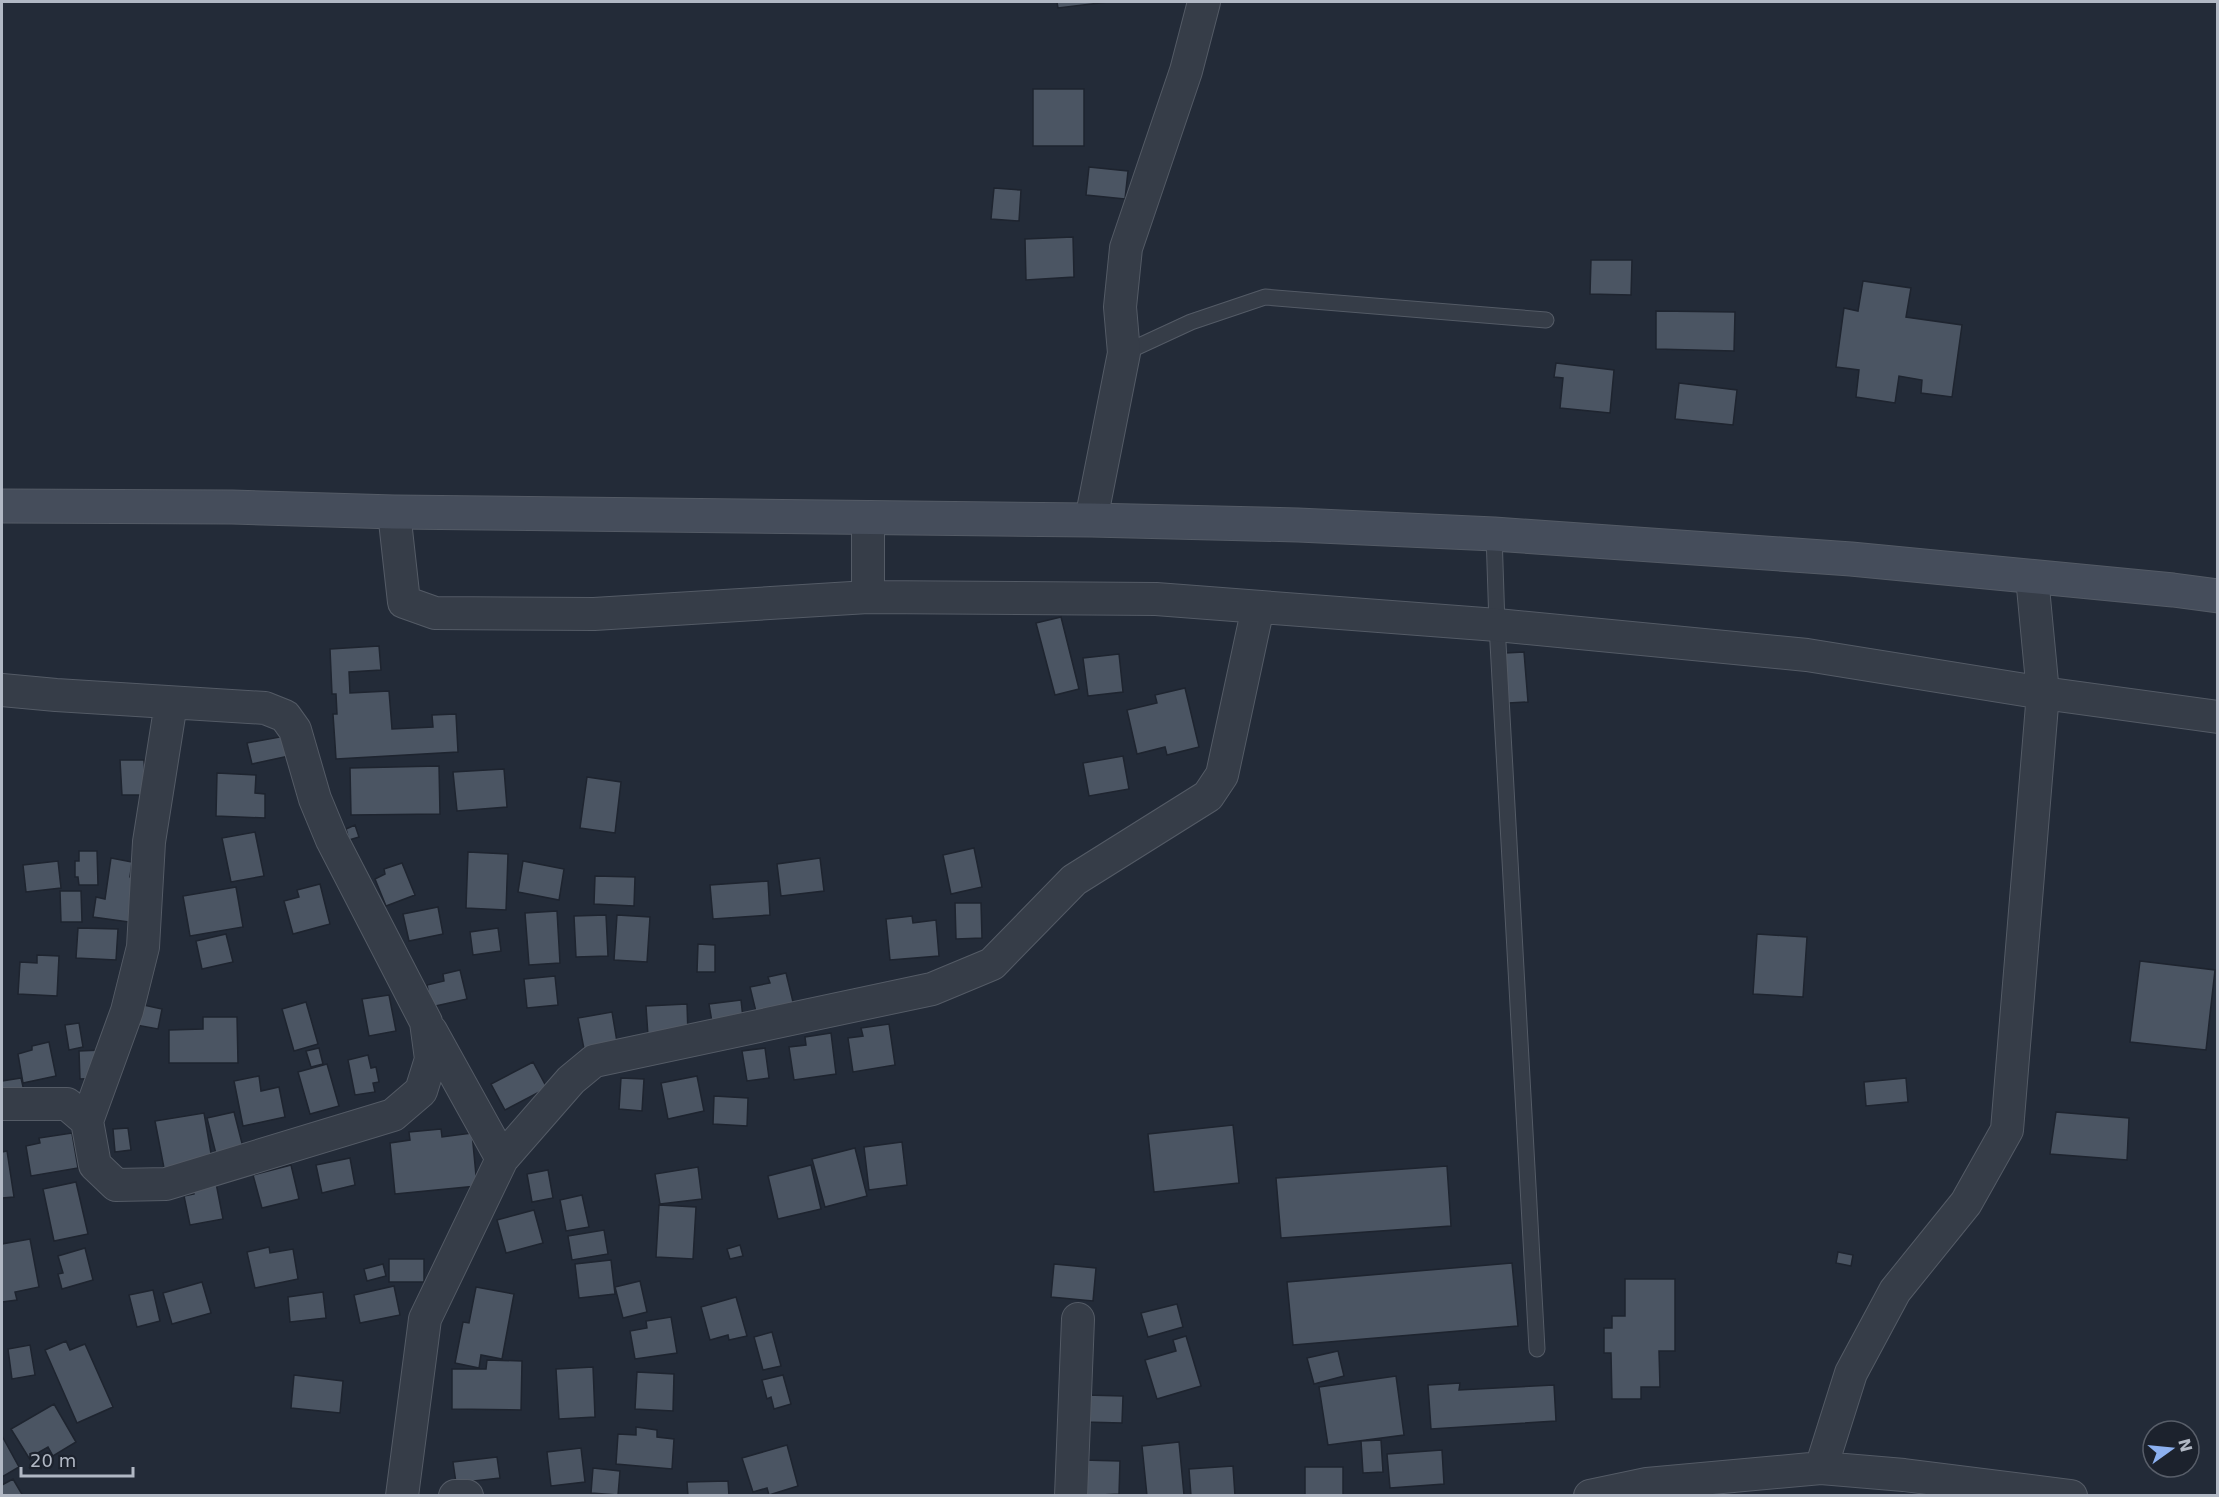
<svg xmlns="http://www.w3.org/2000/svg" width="2219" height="1497" font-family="'DejaVu Sans',sans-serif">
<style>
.building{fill:#4b5563;stroke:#1e242f;stroke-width:1.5}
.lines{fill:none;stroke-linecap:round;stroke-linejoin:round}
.service-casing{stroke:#545b66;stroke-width:17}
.minor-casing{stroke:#545b66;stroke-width:34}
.secondary-casing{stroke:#545b66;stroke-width:35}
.service{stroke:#363d48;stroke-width:15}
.minor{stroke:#363d48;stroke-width:32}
.secondary{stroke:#454d5b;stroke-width:33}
</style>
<rect width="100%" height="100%" fill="#232b38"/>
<!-- building -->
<path class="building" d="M 1057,2 L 1108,2 L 1058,8 Z
M 1033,89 L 1084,89 L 1084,146 L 1033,146 Z
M 1089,167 L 1128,171 L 1125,199 L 1086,195 Z
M 994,188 L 1021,190 L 1019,221 L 991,219 Z
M 1073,237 L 1074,277 L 1026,280 L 1025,239 Z
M 1591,260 L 1632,260 L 1631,295 L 1590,294 Z
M 1863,281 L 1911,288 L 1906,317 L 1962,325 L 1952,397 L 1921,393 L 1922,380 L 1899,376 L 1895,403 L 1856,397 L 1859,370 L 1836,367 L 1844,308 L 1858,311 Z
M 1656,311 L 1735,312 L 1734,351 L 1656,349 Z
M 1556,363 L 1614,370 L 1610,413 L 1560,408 L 1563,378 L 1554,377 Z
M 1679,383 L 1737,390 L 1733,425 L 1675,419 Z
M 1061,617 L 1079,689 L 1055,695 L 1036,623 Z
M 379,646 L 381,670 L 349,672 L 350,693 L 389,691 L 392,729 L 433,727 L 432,715 L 456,714 L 458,752 L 336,759 L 333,714 L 337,714 L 336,694 L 332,694 L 330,649 Z
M 1524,652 L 1528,702 L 1508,703 L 1505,653 Z
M 1119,654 L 1123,692 L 1088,696 L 1083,658 Z
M 1185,688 L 1199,747 L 1167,755 L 1165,747 L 1137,754 L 1127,710 L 1157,703 L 1155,695 Z
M 285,736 L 289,756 L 252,764 L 247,743 Z
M 1123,756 L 1129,789 L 1089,796 L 1083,763 Z
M 120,760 L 144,760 L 146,795 L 122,795 Z
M 439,766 L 440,814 L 351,815 L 350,768 Z
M 504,769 L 507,807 L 457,811 L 453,772 Z
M 217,773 L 256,775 L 255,793 L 265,794 L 265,818 L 216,816 Z
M 587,777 L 621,782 L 615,833 L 580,828 Z
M 355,825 L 359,837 L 349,840 L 346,829 Z
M 255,832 L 264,876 L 231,882 L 222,838 Z
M 974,848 L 982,887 L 951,894 L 943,855 Z
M 79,851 L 97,851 L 98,885 L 79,885 L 78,877 L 75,877 L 75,861 L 79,861 Z
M 468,852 L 508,854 L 506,910 L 466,908 Z
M 111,858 L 132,862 L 130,877 L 142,879 L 136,923 L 93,917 L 96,897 L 105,899 Z
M 820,858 L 824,891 L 781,896 L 777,864 Z
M 58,861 L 61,888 L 26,892 L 23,865 Z
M 523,861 L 564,869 L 559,900 L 518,892 Z
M 402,863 L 415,895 L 386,906 L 375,879 L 385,874 L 384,869 Z
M 595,876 L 635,877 L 634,906 L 594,904 Z
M 768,881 L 770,915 L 713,919 L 710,885 Z
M 320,884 L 330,924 L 293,934 L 284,901 L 299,897 L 297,890 Z
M 236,887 L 243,927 L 190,936 L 183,896 Z
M 60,891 L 81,891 L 82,922 L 61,922 Z
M 955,903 L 981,903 L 982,938 L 956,939 Z
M 438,907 L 443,934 L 409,941 L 403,914 Z
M 557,911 L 560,963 L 529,965 L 525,913 Z
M 606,915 L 608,956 L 576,957 L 574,916 Z
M 617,915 L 650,917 L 647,962 L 614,960 Z
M 912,916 L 913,923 L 936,920 L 939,956 L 890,960 L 886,919 Z
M 78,928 L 118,929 L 116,960 L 76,958 Z
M 498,928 L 501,951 L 473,955 L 470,932 Z
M 226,934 L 233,962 L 202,969 L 196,941 Z
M 1757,934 L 1807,937 L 1803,997 L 1753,994 Z
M 698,944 L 715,945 L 715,972 L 697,972 Z
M 37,955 L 59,956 L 57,996 L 18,994 L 20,962 L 37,963 Z
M 2140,961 L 2215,970 L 2206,1050 L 2130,1042 Z
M 460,970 L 467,999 L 431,1007 L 427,985 L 444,981 L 443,974 Z
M 786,973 L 794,1006 L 757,1016 L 750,987 L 770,983 L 768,977 Z
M 555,976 L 558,1005 L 527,1008 L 524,979 Z
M 389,995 L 396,1031 L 369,1036 L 362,999 Z
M 741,1000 L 743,1018 L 712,1022 L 709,1004 Z
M 306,1002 L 318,1044 L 294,1051 L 282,1009 Z
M 139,1004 L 162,1009 L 158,1029 L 136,1025 Z
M 687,1004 L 688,1034 L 648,1036 L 646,1006 Z
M 612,1012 L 617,1042 L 584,1049 L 578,1018 Z
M 203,1017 L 237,1017 L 238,1063 L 169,1063 L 169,1030 L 203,1029 Z
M 79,1023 L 83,1047 L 69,1050 L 65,1025 Z
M 889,1024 L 895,1065 L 853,1072 L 848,1038 L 863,1036 L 861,1028 Z
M 831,1033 L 836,1074 L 794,1080 L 789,1047 L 806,1045 L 805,1037 Z
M 49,1042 L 56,1076 L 23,1083 L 18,1054 L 32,1050 L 32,1046 Z
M 319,1048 L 323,1064 L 311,1067 L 306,1051 Z
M 765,1048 L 769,1078 L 747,1081 L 742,1051 Z
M 102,1050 L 103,1078 L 80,1079 L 79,1051 Z
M 368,1055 L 371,1068 L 376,1067 L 379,1082 L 373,1083 L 375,1092 L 355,1095 L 348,1060 Z
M 533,1062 L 547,1088 L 505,1110 L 491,1084 Z
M 327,1064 L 339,1106 L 310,1114 L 298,1072 Z
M 259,1076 L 261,1091 L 279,1087 L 285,1117 L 243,1126 L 234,1081 Z
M 697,1076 L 704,1111 L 668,1119 L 661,1083 Z
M 21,1078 L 24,1091 L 2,1096 L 2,1081 Z
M 621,1078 L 644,1079 L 642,1111 L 619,1109 Z
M 1906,1078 L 1908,1102 L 1866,1106 L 1864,1082 Z
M 714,1096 L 748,1098 L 747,1126 L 713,1124 Z
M 234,1112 L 245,1155 L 218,1162 L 207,1118 Z
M 2056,1112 L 2129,1118 L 2127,1160 L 2050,1154 Z
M 204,1113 L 212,1159 L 164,1168 L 155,1121 Z
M 1233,1125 L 1239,1183 L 1154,1192 L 1148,1134 Z
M 128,1128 L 131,1150 L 115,1152 L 113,1129 Z
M 441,1129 L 442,1137 L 472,1133 L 477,1186 L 395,1194 L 390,1143 L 410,1140 L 409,1132 Z
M 72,1133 L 78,1168 L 31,1176 L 26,1146 L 40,1143 L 39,1138 Z
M 902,1142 L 907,1185 L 869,1190 L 864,1147 Z
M 855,1148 L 867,1196 L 825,1207 L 812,1159 Z
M 7,1151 L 14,1197 L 2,1198 L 2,1152 Z
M 350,1158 L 355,1185 L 322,1193 L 316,1165 Z
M 291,1165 L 299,1199 L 262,1208 L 253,1175 Z
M 811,1165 L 821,1209 L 778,1219 L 768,1176 Z
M 1447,1166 L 1451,1226 L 1281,1238 L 1276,1178 Z
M 698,1167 L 702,1199 L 660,1204 L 655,1174 Z
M 548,1170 L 553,1198 L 532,1202 L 527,1174 Z
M 76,1182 L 88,1234 L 54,1241 L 43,1189 Z
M 216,1183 L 223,1219 L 190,1225 L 184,1196 L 194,1194 L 193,1187 Z
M 582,1195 L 589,1227 L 566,1231 L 560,1200 Z
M 659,1205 L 696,1207 L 693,1259 L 656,1257 Z
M 534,1210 L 543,1243 L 506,1253 L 497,1220 Z
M 604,1230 L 608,1254 L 572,1260 L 568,1236 Z
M 30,1239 L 39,1287 L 15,1292 L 17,1300 L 2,1302 L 2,1244 Z
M 740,1245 L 743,1256 L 730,1259 L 727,1249 Z
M 269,1247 L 270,1253 L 293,1249 L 298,1279 L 255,1288 L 247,1252 Z
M 85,1248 L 93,1280 L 62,1289 L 58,1274 L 63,1273 L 58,1256 Z
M 1838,1252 L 1853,1255 L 1851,1266 L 1836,1263 Z
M 389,1259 L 424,1259 L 424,1282 L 389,1282 Z
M 611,1260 L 615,1294 L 579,1298 L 575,1264 Z
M 1512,1263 L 1518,1326 L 1293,1345 L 1287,1282 Z
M 383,1264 L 386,1276 L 367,1281 L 364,1269 Z
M 1054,1264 L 1096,1268 L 1093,1301 L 1051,1297 Z
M 1625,1279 L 1675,1279 L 1675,1351 L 1659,1351 L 1660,1387 L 1641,1387 L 1641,1399 L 1612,1399 L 1611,1353 L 1604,1353 L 1604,1328 L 1612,1328 L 1612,1316 L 1625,1316 Z
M 640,1281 L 647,1312 L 623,1318 L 615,1287 Z
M 202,1282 L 211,1313 L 172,1324 L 163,1293 Z
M 394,1286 L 400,1315 L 360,1323 L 354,1295 Z
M 476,1287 L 514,1294 L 502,1359 L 481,1355 L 479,1368 L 455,1363 L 463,1322 L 469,1323 Z
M 153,1290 L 160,1321 L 137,1327 L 129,1295 Z
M 323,1292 L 326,1318 L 290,1322 L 288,1297 Z
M 736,1297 L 747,1336 L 729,1340 L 728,1335 L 710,1340 L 701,1307 Z
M 1177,1304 L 1183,1327 L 1148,1337 L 1141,1313 Z
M 671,1317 L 677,1353 L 635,1359 L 630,1331 L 647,1328 L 646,1321 Z
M 772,1332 L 781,1366 L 763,1370 L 754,1337 Z
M 1186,1336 L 1201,1386 L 1157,1399 L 1145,1360 L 1176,1351 L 1173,1340 Z
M 66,1341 L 70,1350 L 85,1344 L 113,1407 L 77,1423 L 45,1350 Z
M 30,1345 L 35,1375 L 12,1379 L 8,1349 Z
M 1338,1351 L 1344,1376 L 1314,1384 L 1307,1358 Z
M 487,1360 L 522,1361 L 521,1410 L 452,1409 L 452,1369 L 486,1369 Z
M 593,1367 L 595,1417 L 559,1419 L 556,1369 Z
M 637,1372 L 674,1374 L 673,1411 L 635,1409 Z
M 294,1375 L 343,1381 L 340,1413 L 291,1408 Z
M 783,1375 L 791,1404 L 774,1409 L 771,1397 L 767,1399 L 762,1380 Z
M 1396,1376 L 1404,1435 L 1328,1445 L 1319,1387 Z
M 1460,1383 L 1459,1390 L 1554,1385 L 1556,1421 L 1431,1429 L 1428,1385 Z
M 1085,1395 L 1123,1396 L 1122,1423 L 1084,1422 Z
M 54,1404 L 76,1442 L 53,1456 L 48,1447 L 29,1458 L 11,1429 Z
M 636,1427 L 657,1430 L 657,1437 L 674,1439 L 672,1469 L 616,1464 L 618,1434 L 636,1435 Z
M 2,1436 L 19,1467 L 2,1477 Z
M 1381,1440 L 1383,1472 L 1363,1473 L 1361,1441 Z
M 1179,1442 L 1184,1495 L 1147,1496 L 1142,1446 Z
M 787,1445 L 798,1486 L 769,1495 L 767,1488 L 753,1492 L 742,1458 Z
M 581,1448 L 585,1482 L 551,1486 L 547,1452 Z
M 1442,1450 L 1444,1484 L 1390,1488 L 1387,1454 Z
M 497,1457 L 500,1478 L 456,1483 L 453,1462 Z
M 1082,1460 L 1120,1461 L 1119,1494 L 1082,1496 Z
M 1233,1466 L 1235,1496 L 1191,1496 L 1189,1469 Z
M 1305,1467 L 1343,1467 L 1343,1496 L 1305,1496 Z
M 593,1468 L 620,1471 L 618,1495 L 591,1493 Z
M 13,1479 L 23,1496 L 2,1496 L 2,1485 Z
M 728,1481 L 729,1496 L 688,1496 L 687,1482 Z"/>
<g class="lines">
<defs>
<path id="service" d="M 1124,353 L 1191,322 L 1265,297 L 1546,320
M 1494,534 L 1497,625 L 1537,1349"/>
<path id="minor" d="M 394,512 L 404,602 L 435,613 L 594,614 L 868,597 L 868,517
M 1091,520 L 1124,353 L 1120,307 L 1126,248 L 1186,71 L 1204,2
M 868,597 L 1156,599 L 1497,625 L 1807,655 L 2043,693 L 2218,717
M 2,690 L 56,695 L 265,708 L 285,716 L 295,730 L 315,799 L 332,840 L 426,1022 L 431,1059 L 421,1091 L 393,1115 L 166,1184 L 116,1185 L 95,1165 L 87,1121 L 67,1104 L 2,1104
M 431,1031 L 502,1159
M 87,1121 L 127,1011 L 143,947 L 149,842 L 171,703
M 1821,1468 L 1851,1373 L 1895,1291 L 1966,1203 L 2007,1130 L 2043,693 L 2032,577
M 402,1496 L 425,1319 L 502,1159 L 571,1080 L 594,1061 L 932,989 L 992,964 L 1074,880 L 1208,796 L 1222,775 L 1258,607
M 455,1496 L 467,1496
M 1071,1496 L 1078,1319
M 1590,1496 L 1647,1484 L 1821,1468 L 1904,1475 L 2071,1496"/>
<path id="secondary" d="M 2,506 L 232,507 L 394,512 L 1091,520 L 1298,525 L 1494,534 L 1851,559 L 2173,590 L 2218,596"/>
</defs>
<!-- service casing -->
<use href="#service" class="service-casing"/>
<!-- minor casing -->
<use href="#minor" class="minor-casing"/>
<!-- secondary casing -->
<use href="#secondary" class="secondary-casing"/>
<!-- service -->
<use href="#service" class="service"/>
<!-- minor -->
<use href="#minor" class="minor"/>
<!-- secondary -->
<use href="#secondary" class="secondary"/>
</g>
<!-- border -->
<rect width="2219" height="1497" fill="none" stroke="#b1b8c4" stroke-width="6"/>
<!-- north arrow -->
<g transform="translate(2171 1449) rotate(75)"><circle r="28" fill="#1c222d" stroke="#585e69" stroke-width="1.5"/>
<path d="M0-4.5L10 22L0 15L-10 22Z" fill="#8cb0ef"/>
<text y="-9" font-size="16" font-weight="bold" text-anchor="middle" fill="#b1b8c4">N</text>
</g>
<!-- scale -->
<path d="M21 1467v9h112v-9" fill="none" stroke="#b1b8c4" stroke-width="3"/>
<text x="30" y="1467" font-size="18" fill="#b1b8c4" stroke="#1c222d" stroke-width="4.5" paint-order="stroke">20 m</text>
</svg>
